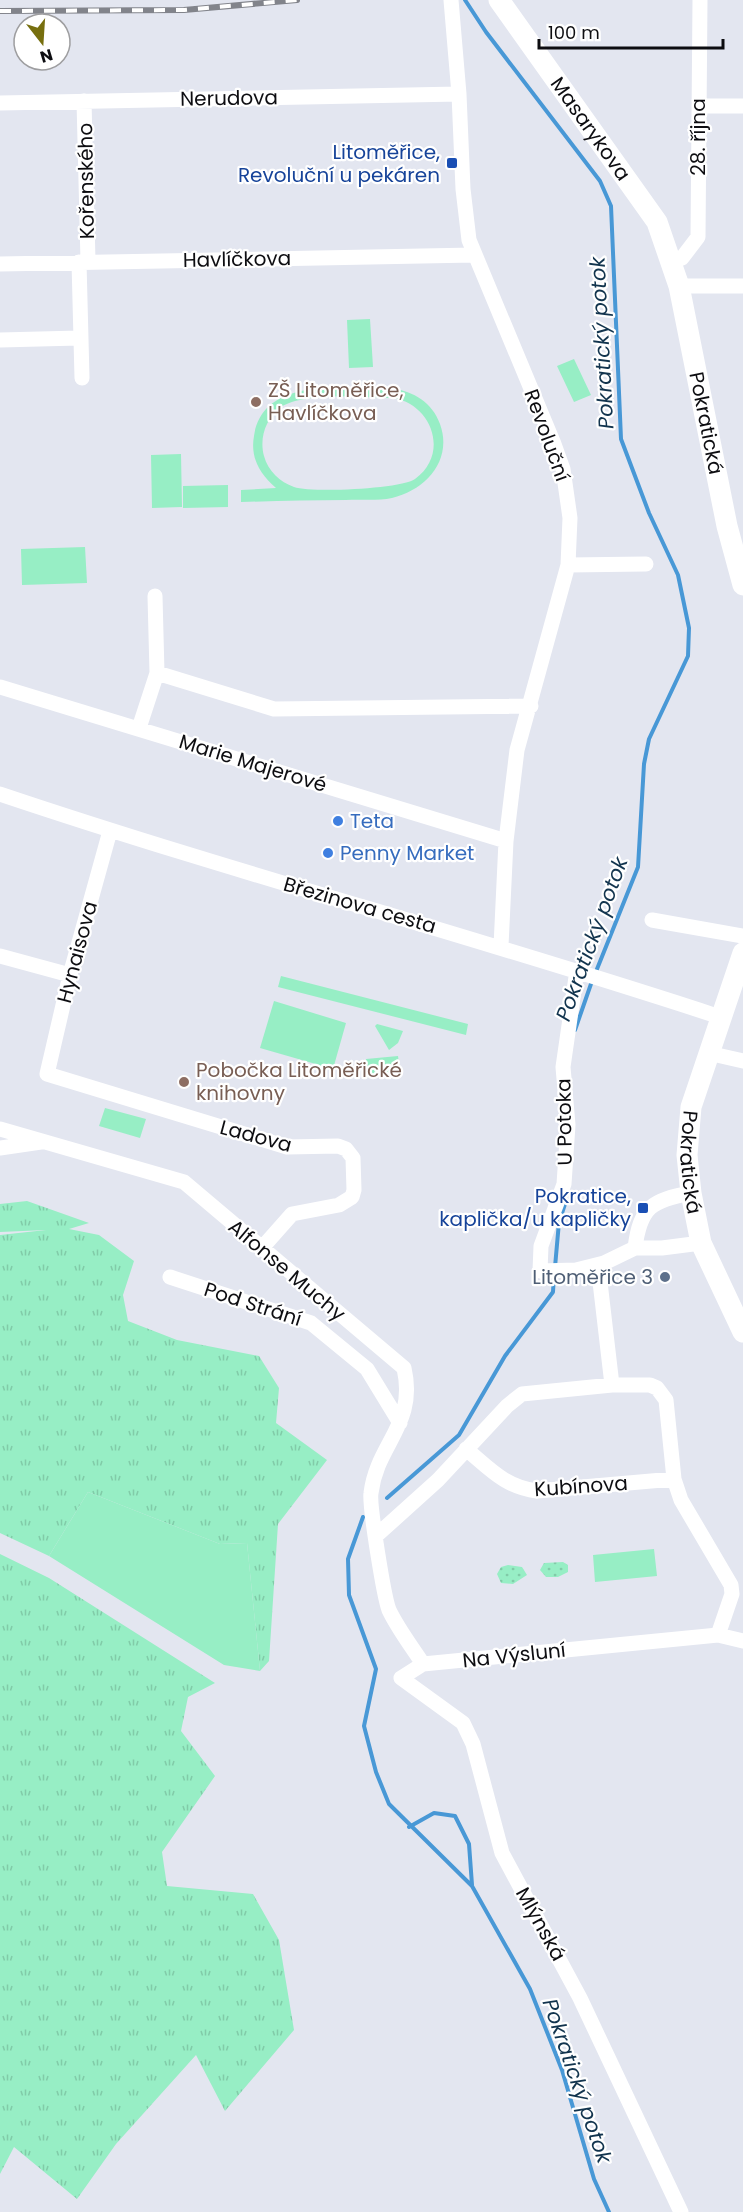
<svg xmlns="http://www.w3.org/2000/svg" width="743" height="2212" font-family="Poppins,sans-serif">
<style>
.grass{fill:url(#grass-tufts)}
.park{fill:url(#park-dots)}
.garden{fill:#97eec5;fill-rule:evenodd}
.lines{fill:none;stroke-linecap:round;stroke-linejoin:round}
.stream{stroke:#4898d6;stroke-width:4}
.street{stroke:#fff;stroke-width:15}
.secondary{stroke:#fff;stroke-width:21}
.rail-casing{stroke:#82848b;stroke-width:6}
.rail{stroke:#fff;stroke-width:4;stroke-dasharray:11;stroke-linecap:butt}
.transit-dot{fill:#1a4fb4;stroke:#fff;stroke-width:2}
.education-dot{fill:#8d6e63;stroke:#fff;stroke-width:2}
.shop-dot{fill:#3f7fe0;stroke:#fff;stroke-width:2}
.service-dot{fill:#5c6f8a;stroke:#fff;stroke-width:2}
.labels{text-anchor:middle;stroke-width:4.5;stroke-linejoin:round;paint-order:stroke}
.street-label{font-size:20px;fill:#0d0d11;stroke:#fff}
.transit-label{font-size:20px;fill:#164399;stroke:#fff;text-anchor:end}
.education-label{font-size:20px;fill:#785e54;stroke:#fff;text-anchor:start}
.shop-label{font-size:20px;fill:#366cbe;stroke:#fff;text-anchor:start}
.service-label{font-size:20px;fill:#4e5e75;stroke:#fff;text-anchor:end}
.water-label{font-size:21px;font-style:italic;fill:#12344e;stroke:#fff}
</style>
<defs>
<pattern id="grass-tufts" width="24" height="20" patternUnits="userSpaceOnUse" patternTransform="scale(1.5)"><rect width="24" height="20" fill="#97eec5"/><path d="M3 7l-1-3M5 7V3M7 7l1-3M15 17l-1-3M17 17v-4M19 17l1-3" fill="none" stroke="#81cba8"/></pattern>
<pattern id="park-dots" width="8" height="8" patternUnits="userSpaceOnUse" patternTransform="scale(1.5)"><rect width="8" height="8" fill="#97eec5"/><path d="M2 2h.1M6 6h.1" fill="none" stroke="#81cba8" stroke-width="1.8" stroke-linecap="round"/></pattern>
</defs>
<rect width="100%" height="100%" fill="#e3e6f0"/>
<!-- grass -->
<path class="grass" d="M 27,1201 L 89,1223 L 69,1229 L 99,1235 L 134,1261 L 123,1295 L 128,1321 L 177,1340 L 259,1356 L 279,1388 L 276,1423 L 327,1460 L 278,1524 L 269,1661 L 260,1671 L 247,1543 L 220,1544 L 88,1492 L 49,1556 L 0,1533 L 0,1235 L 46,1230 L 0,1232 L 0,1204 Z
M 0,1554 L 49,1578 L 215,1683 L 188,1697 L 181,1731 L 215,1776 L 162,1852 L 167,1886 L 253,1894 L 279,1940 L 294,2030 L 225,2111 L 196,2055 L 116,2144 L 77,2199 L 14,2147 L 0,2174 Z"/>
<!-- park -->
<path class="park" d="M 563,1562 L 568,1565 L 568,1572 L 558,1577 L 546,1577 L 540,1570 L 544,1563 Z
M 508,1565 L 522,1567 L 527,1575 L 513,1584 L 501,1583 L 497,1574 L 501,1567 Z"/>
<!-- garden -->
<path class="garden" d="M 370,319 L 373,367 L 349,368 L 347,320 Z
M 574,359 L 591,395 L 574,402 L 557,366 Z
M 392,388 C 414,392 432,402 440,424 C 453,460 426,490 392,498 C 378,501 361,499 346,500 C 311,500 276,501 241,502 L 241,490 L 276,488 C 260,474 250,458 254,436 C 263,375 347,389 392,388 ZM 393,398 C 432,404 450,454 415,479 C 401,489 312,493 294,487 C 280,482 268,471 264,456 C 259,438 266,418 281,407 C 303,392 365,397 393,398 Z
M 181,454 L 182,507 L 152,508 L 151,455 Z
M 228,485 L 228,507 L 183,508 L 183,486 Z
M 85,547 L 87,583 L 22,585 L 21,549 Z
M 281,976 L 468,1024 L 466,1035 L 278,987 Z
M 274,1001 L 346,1023 L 333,1069 L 260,1048 Z
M 377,1024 L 403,1031 L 398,1043 L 389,1050 L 375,1026 Z
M 398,1056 L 400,1071 L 367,1075 L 366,1059 Z
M 105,1108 L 146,1119 L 140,1138 L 99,1126 Z
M 88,1492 L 220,1544 L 247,1543 L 260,1671 L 224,1665 L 49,1556 Z
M 654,1549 L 657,1576 L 595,1582 L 593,1555 Z"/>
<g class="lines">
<!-- stream -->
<path class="stream" d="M 465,0 L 486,32 L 600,181 L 611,206 L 621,439 L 649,513 L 678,575 L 689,628 L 688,656 L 649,739 L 644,764 L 638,867 L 595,974
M 575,1030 L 592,981
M 555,1267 L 559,1222 L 565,1204
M 387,1498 L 459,1435 L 505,1356 L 553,1292 L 554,1274
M 363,1517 L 348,1559 L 349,1595 L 376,1669 L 364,1726 L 376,1772 L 389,1804 L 472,1886 L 530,1989 L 562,2070 L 594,2179 L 609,2212
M 409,1827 L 434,1813 L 455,1816 L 469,1844 L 472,1885"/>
<!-- street -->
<path class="street" d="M 451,0 L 459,94 L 463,189 L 469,240 L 554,444 L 563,469 L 570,518 L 568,565 L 517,750 L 506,841 L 501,946
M 84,101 L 88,261
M 0,103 L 459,94
M 699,106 L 743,106
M 672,261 L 682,258 L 698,237 L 700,0
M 79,262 L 82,378
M 0,264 L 474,255
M 679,286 L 743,286
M 0,340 L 79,338
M 568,565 L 646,564
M 157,673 L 274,709 L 531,706
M 0,687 L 506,841
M 139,728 L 157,673 L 155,596
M 0,794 C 238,874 481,938 720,1017
M 110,831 L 70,975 L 47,1074 L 287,1147 L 338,1146 L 346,1149 L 353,1158 L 354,1190 L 352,1197 L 339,1205 L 292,1214 L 261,1249
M 652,920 L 743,936
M 0,956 L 70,975
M 577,970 L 563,1067 L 568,1125 L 564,1184 L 541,1246 L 540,1271 L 576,1270 L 604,1263
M 708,1053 L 743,1061
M 0,1129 L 184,1182 L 404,1368 C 417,1425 377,1443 371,1493 C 369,1505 384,1597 389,1610 C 398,1629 412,1647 423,1664
M 0,1148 L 41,1142
M 635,1248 C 640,1207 652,1200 691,1193
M 170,1277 L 311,1323 L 367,1369 L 400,1423
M 612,1385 L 600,1282 L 604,1263 L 635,1248 L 662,1248 L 701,1243
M 466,1449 C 490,1469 505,1487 537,1491 L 674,1479
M 377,1535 L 438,1480 L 507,1406 L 522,1394 L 612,1385 L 650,1385 L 657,1388 L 666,1400 L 674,1479 L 681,1500 L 731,1585 L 732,1594 L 718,1635
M 681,2212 L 580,1998 L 502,1853 L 473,1744 L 463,1723 L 401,1678 L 423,1664 L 718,1635 L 743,1641"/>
<!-- secondary -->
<g class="secondary">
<path id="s1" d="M 499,0 L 657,222 L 679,286 L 727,526 L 743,585"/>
<path id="s2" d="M 743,953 L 691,1107 L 687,1155 L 691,1193 L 701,1243 L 743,1332"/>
</g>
<defs>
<path id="rail" d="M 0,11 L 184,10 L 297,0"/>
</defs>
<!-- rail casing -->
<use href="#rail" class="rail-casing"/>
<!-- rail -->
<use href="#rail" class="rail"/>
</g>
<!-- markers -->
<g class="transit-dot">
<rect x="446" y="157" width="12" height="12" rx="3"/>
<rect x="637" y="1202" width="12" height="12" rx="3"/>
</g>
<g class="education-dot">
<circle cx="256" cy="402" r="6"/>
<circle cx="184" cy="1082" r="6"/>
</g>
<g class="shop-dot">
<circle cx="338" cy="821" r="6"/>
<circle cx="328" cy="853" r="6"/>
</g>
<circle class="service-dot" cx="665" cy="1277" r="6"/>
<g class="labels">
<!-- street labels -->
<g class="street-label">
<text transform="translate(229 98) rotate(-1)" y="7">Nerudova</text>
<text dy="7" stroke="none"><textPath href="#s1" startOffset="158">Masarykova</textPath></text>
<text transform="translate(698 137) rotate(-90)" y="7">28. října</text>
<text transform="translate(86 181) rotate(-91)" y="7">Kořenského</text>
<text transform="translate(237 259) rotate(-1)" y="7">Havlíčkova</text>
<text dy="7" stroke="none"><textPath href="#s1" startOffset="480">Pokratická</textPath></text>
<text transform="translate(547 435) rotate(70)" y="7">Revoluční</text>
<text transform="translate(253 763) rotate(17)" y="7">Marie Majerové</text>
<text transform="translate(360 905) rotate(16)" y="7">Březinova cesta</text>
<text transform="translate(77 952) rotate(-75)" y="7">Hynaisova</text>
<text transform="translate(564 1122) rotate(-91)" y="7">U Potoka</text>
<text transform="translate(256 1136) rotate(15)" y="7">Ladova</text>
<text dy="7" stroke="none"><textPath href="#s2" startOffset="218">Pokratická</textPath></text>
<text transform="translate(287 1270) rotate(40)" y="7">Alfonse Muchy</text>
<text transform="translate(253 1304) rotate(18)" y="7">Pod Strání</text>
<text transform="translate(581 1486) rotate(-4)" y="7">Kubínova</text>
<text transform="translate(514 1655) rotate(-6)" y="7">Na Výsluní</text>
<text transform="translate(541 1924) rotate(61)" y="7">Mlýnská</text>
</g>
<!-- transit labels -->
<g class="transit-label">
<text x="440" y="159">Litoměřice,<tspan x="440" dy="23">Revoluční u pekáren</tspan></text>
<text x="631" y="1203">Pokratice,<tspan x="631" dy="23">kaplička/u kapličky</tspan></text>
</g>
<!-- education labels -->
<g class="education-label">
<text x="268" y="397">ZŠ Litoměřice,<tspan x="268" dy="23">Havlíčkova</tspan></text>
<text x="196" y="1077">Pobočka Litoměřické<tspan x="196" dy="23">knihovny</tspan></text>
</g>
<!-- shop labels -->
<g class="shop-label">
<text x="350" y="828">Teta</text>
<text x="340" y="860">Penny Market</text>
</g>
<!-- service labels -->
<g class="service-label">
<text x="653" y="1284">Litoměřice 3</text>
</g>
<!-- water labels -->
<g class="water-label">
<text transform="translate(602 343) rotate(-93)" y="7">Pokratický potok</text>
<text transform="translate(592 939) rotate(-70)" y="7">Pokratický potok</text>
<text transform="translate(577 2081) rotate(71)" y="7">Pokratický potok</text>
</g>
</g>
<!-- north arrow -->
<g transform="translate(42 42) rotate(163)"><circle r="28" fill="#ffffff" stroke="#9e9ea0" stroke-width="1.5"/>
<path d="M0-4.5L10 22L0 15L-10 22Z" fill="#776f0f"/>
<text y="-9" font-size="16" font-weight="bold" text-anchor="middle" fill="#0d0d11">N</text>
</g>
<!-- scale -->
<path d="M539 39v9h184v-9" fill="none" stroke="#0d0d11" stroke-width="3"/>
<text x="548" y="39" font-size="18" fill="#0d0d11" stroke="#ffffff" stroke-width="4.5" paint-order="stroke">100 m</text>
</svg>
